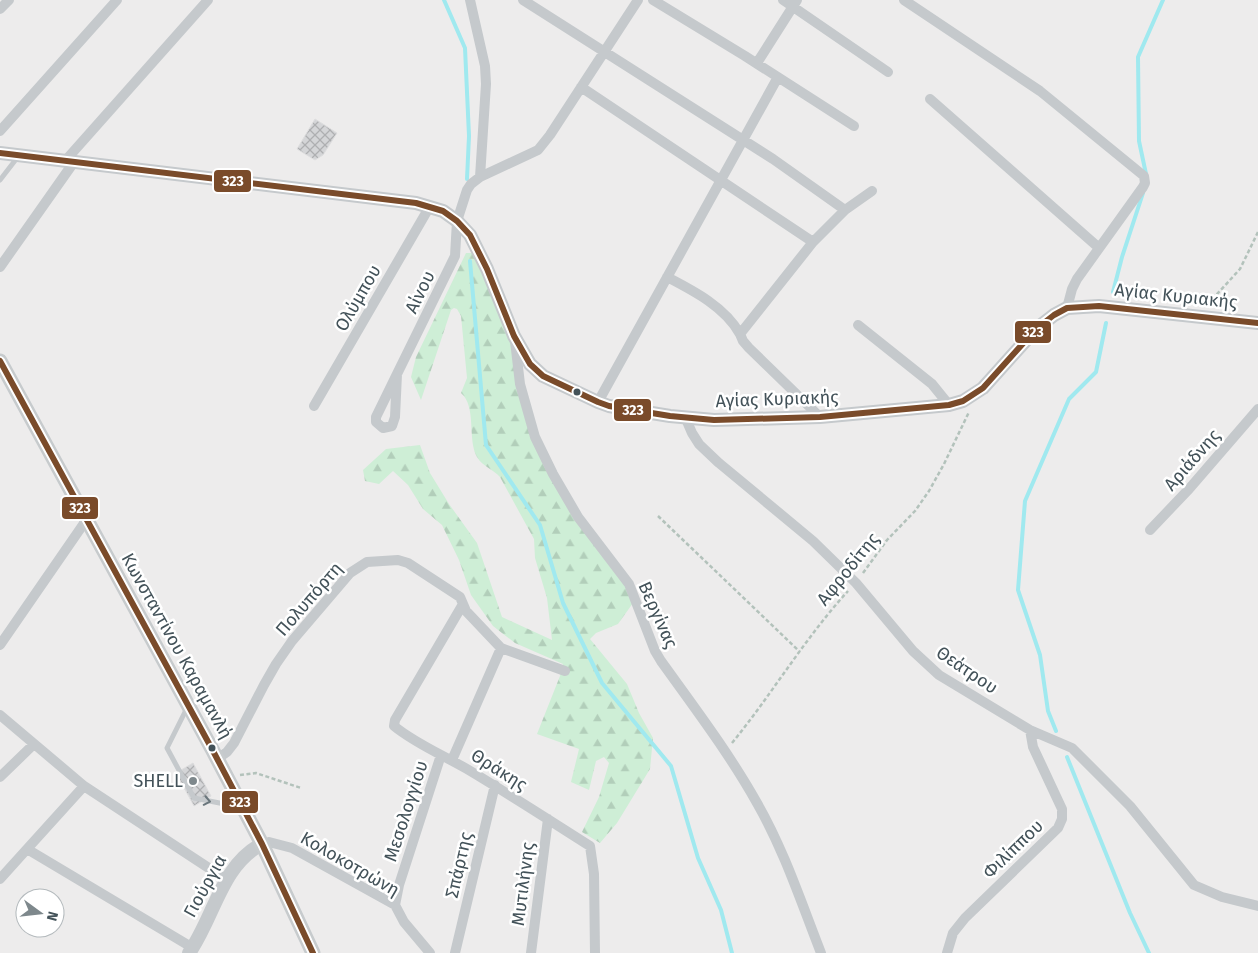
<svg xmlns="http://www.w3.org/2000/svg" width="1258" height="953" font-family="'Fira Sans',sans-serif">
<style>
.forest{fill:url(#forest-firs)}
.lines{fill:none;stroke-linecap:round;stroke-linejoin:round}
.stream{stroke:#a0e9ef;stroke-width:4}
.building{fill:url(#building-cross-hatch);stroke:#dededf}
.path{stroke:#b3c2bb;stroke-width:2.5;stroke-dasharray:4 2.5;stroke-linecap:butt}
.service{stroke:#c5c9cc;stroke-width:5}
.minor{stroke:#c5c9cc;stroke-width:10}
.tertiary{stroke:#c5c9cc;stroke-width:14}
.secondary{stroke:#c7cbcd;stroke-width:15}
.bus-1-casing{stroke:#fff;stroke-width:10}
.bus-1{stroke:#7a4b2a;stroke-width:6}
.oneway{stroke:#6a767c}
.bus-dot{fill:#435259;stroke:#fff;stroke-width:2}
.poi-dot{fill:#7e888c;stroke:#fff;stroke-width:2}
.labels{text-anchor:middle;stroke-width:5;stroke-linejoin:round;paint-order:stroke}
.street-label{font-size:18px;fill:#435259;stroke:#fff}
.poi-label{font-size:18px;fill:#435259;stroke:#fff;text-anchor:end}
.line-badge{stroke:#fff;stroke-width:2}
.badge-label{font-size:14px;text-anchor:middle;font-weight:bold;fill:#fff}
</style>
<defs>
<pattern id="forest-firs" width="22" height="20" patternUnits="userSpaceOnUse" patternTransform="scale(1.25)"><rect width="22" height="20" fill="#ceeed6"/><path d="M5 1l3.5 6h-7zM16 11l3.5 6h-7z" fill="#b2ceba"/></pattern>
<pattern id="building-cross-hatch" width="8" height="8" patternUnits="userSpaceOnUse" patternTransform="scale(1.25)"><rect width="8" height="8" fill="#d4d5d7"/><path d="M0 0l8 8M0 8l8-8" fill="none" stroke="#aeafb1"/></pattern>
</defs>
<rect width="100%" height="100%" fill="#edecec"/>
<!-- forest -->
<path class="forest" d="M 466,253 L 473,253 L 512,337 L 533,439 L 626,586 L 633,603 L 618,624 L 596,633 L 590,639 L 627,684 L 639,713 L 653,738 L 650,769 L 617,823 L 600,843 L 582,832 L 599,797 L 609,763 L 604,757 L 596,761 L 589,790 L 571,782 L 579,749 L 537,734 L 560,676 L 563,664 L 515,643 L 493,626 L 471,595 L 459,560 L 442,525 L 423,509 L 408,485 L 393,471 L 379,484 L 365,481 L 363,470 L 386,449 L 420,445 L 430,473 L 449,504 L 477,543 L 502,617 L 552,640 L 547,598 L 535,558 L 534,539 L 500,477 C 493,469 483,467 477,457 C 467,439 477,407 461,393 L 467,378 L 461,316 L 457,309 L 454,308 L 451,310 L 421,400 L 411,377 L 416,357 Z"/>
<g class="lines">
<!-- stream -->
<path class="stream" d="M 444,0 L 465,48 L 469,136 L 467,179
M 1146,174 L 1139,141 L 1138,57 L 1163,0
M 470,261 L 486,445 L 540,525 L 563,603 L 602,683 L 671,766 L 698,858 L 721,910 L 732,953
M 1113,292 L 1122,257 L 1143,193
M 1056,731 L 1048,711 L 1040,655 L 1018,590 L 1025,501 L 1069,399 L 1096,372 L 1106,323
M 1067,757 L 1130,913 L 1149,953"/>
</g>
<!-- building -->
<path class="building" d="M 315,119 L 337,133 L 323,155 L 315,160 L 297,149 Z
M 193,763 L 211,796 L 194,806 L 176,773 Z"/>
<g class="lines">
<!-- path -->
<path class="path" d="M 1208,304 L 1240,269 L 1258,232
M 658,516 L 800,652
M 863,573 L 887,540 L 915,511 L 929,491 L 944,464 L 969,412
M 732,743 C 772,694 805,638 848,591
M 240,775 L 256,773 L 301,788"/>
<!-- service -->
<path class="service" d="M 0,180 L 17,158
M 187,708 L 167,748 L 194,798 L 240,807"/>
<!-- minor -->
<path class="minor" d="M 470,0 L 485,66 L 486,84 L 480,177
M 523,0 L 773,159 L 845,210
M 653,0 L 745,56 L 854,126
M 783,0 L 888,72
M 904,0 L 1040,91 L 1144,176 L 1145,183 L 1143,187 L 1077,279 L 1072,289 L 1067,308
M 0,9 L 9,0
M 757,63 L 797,0
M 581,87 L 813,242
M 930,99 L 1098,247
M 0,131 L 117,0
M 65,161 L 208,0
M 0,267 L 74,162
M 667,277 C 694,291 725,307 740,334
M 858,325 L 932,384 L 949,405
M 515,341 L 520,384 L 535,437 L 553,474 L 578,517 L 629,584 L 655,651 L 661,661 C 694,707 729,753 757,803 C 784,850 801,902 821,953
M 397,374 L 376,417 L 376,422 L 383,428 L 392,426 L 395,417 L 397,374 L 455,256 L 457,221 L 467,190 L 471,184 L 480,177 L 538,150 L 550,135 L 638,0
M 598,402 L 778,77
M 314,406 L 430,206
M 820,417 L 749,348 L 743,341 L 740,334 L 813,242 L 845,210 L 872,191
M 686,419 L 692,433 L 699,444 L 719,463 L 813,541 L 856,583 L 913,651 L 939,675 L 1030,730 L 1072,748 L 1130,806 L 1194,885 L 1222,897 L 1258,906
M 1150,530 L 1189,489 L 1258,409
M 463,604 L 395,720 L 394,726 C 416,744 443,755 467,769 C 509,794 549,820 590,846 L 594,874 L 595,953
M 0,645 L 87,519
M 0,715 L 84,786 L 227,880
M 217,759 L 227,752 L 234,743 L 264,685 L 276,664 L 292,641 L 350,573 L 367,562 L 398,560 L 408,563 L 460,597 L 466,611 L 501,648 L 565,671
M 452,760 L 501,648
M 0,777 L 34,744
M 84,786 L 27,849 L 193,948
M 262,844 L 269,842 L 292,848 L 395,905 L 404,922 L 430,953
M 0,879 L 27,849
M 395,905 L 399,885 L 441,755
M 455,953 L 495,785
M 531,953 L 548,819
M 947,953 L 953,933 L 965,918 L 1058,828 L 1062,819 L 1062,809 L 1033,747 L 1030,730"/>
<!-- tertiary -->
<path class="tertiary" d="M 0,153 L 416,203 L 443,211 L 457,221 L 470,235 L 487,269 L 514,336 L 530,364 L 543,376 L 598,402 L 609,406 L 670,416 L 714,420 L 820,417 L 949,405 L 963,401 L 983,388 L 1036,329 L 1054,315 L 1067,308 L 1099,306 L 1258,323
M 189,953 C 214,918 221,865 262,844"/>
<!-- secondary -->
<path class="secondary" d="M 0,361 L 212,749 L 262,844 L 313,953"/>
<defs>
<path id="bus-1" d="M 0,153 L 416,203 L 443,211 L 457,221 L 470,235 L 487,269 L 514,336 L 530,364 L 543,376 L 598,402 L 609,406 L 670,416 L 714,420 L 820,417 L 949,405 L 963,401 L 983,388 L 1036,329 L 1054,315 L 1067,308 L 1099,306 L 1258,323
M 0,361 L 212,749 L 262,844 L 313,953"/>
</defs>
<!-- bus-1 casing -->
<use href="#bus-1" class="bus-1-casing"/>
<!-- bus-1 -->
<use href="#bus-1" class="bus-1"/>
</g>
<!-- one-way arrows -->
<defs><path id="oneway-chevron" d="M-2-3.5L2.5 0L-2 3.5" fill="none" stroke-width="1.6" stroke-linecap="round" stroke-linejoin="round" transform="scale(1.25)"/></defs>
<use class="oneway" href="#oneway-chevron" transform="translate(207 801) rotate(11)"/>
<!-- markers -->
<g class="bus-dot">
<circle cx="577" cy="392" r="4.5"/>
<circle cx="212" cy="748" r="4.5"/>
</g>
<circle class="poi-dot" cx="193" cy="781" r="5"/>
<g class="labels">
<!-- street labels -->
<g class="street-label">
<text transform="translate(420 292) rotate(-64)" y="6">Αίνου</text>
<text transform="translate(1176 296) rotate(6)" y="6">Αγίας Κυριακής</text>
<text transform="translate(358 298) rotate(-60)" y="6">Ολύμπου</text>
<text transform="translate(777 399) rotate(-2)" y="6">Αγίας Κυριακής</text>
<text transform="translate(1192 460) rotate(-49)" y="6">Αριάδνης</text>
<text transform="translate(848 569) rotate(-51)" y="6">Αφροδίτης</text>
<text transform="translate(309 599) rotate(-49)" y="6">Πολυπόρτη</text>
<text transform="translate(658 615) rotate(66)" y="6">Βεργίνας</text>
<text transform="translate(177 646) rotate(61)" y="6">Κωνσταντίνου Καραμανλή</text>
<text transform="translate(967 670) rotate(34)" y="6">Θεάτρου</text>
<text transform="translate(499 770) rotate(32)" y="6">Θράκης</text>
<text transform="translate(406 811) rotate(-72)" y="6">Μεσολογγίου</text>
<text transform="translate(1013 849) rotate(-44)" y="6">Φιλίππου</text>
<text transform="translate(350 864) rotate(30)" y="6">Κολοκοτρώνη</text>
<text transform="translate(459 865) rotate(-77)" y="6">Σπάρτης</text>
<text transform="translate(523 884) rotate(-83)" y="6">Μυτιλήνης</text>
<text transform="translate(205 886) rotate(-61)" y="6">Γιούργια</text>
</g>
<!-- poi labels -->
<g class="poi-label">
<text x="183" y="787">SHELL</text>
</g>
</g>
<g class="line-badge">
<rect x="213" y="169" width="39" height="24" rx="5" fill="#7a4b2a"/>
<rect x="1014" y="320" width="38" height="24" rx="5" fill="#7a4b2a"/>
<rect x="613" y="398" width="39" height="24" rx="5" fill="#7a4b2a"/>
<rect x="61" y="496" width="38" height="24" rx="5" fill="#7a4b2a"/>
<rect x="221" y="790" width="38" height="24" rx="5" fill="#7a4b2a"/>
</g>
<g class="badge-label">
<text x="233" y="186">323</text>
<text x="1033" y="337">323</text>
<text x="633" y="415">323</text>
<text x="80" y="513">323</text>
<text x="240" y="807">323</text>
</g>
<!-- north arrow -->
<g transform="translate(40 913) rotate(105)"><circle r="24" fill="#ffffff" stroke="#b4babd"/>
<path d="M0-4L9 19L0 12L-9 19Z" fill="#7e888c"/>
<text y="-8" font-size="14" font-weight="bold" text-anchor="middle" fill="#435259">N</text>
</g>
</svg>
